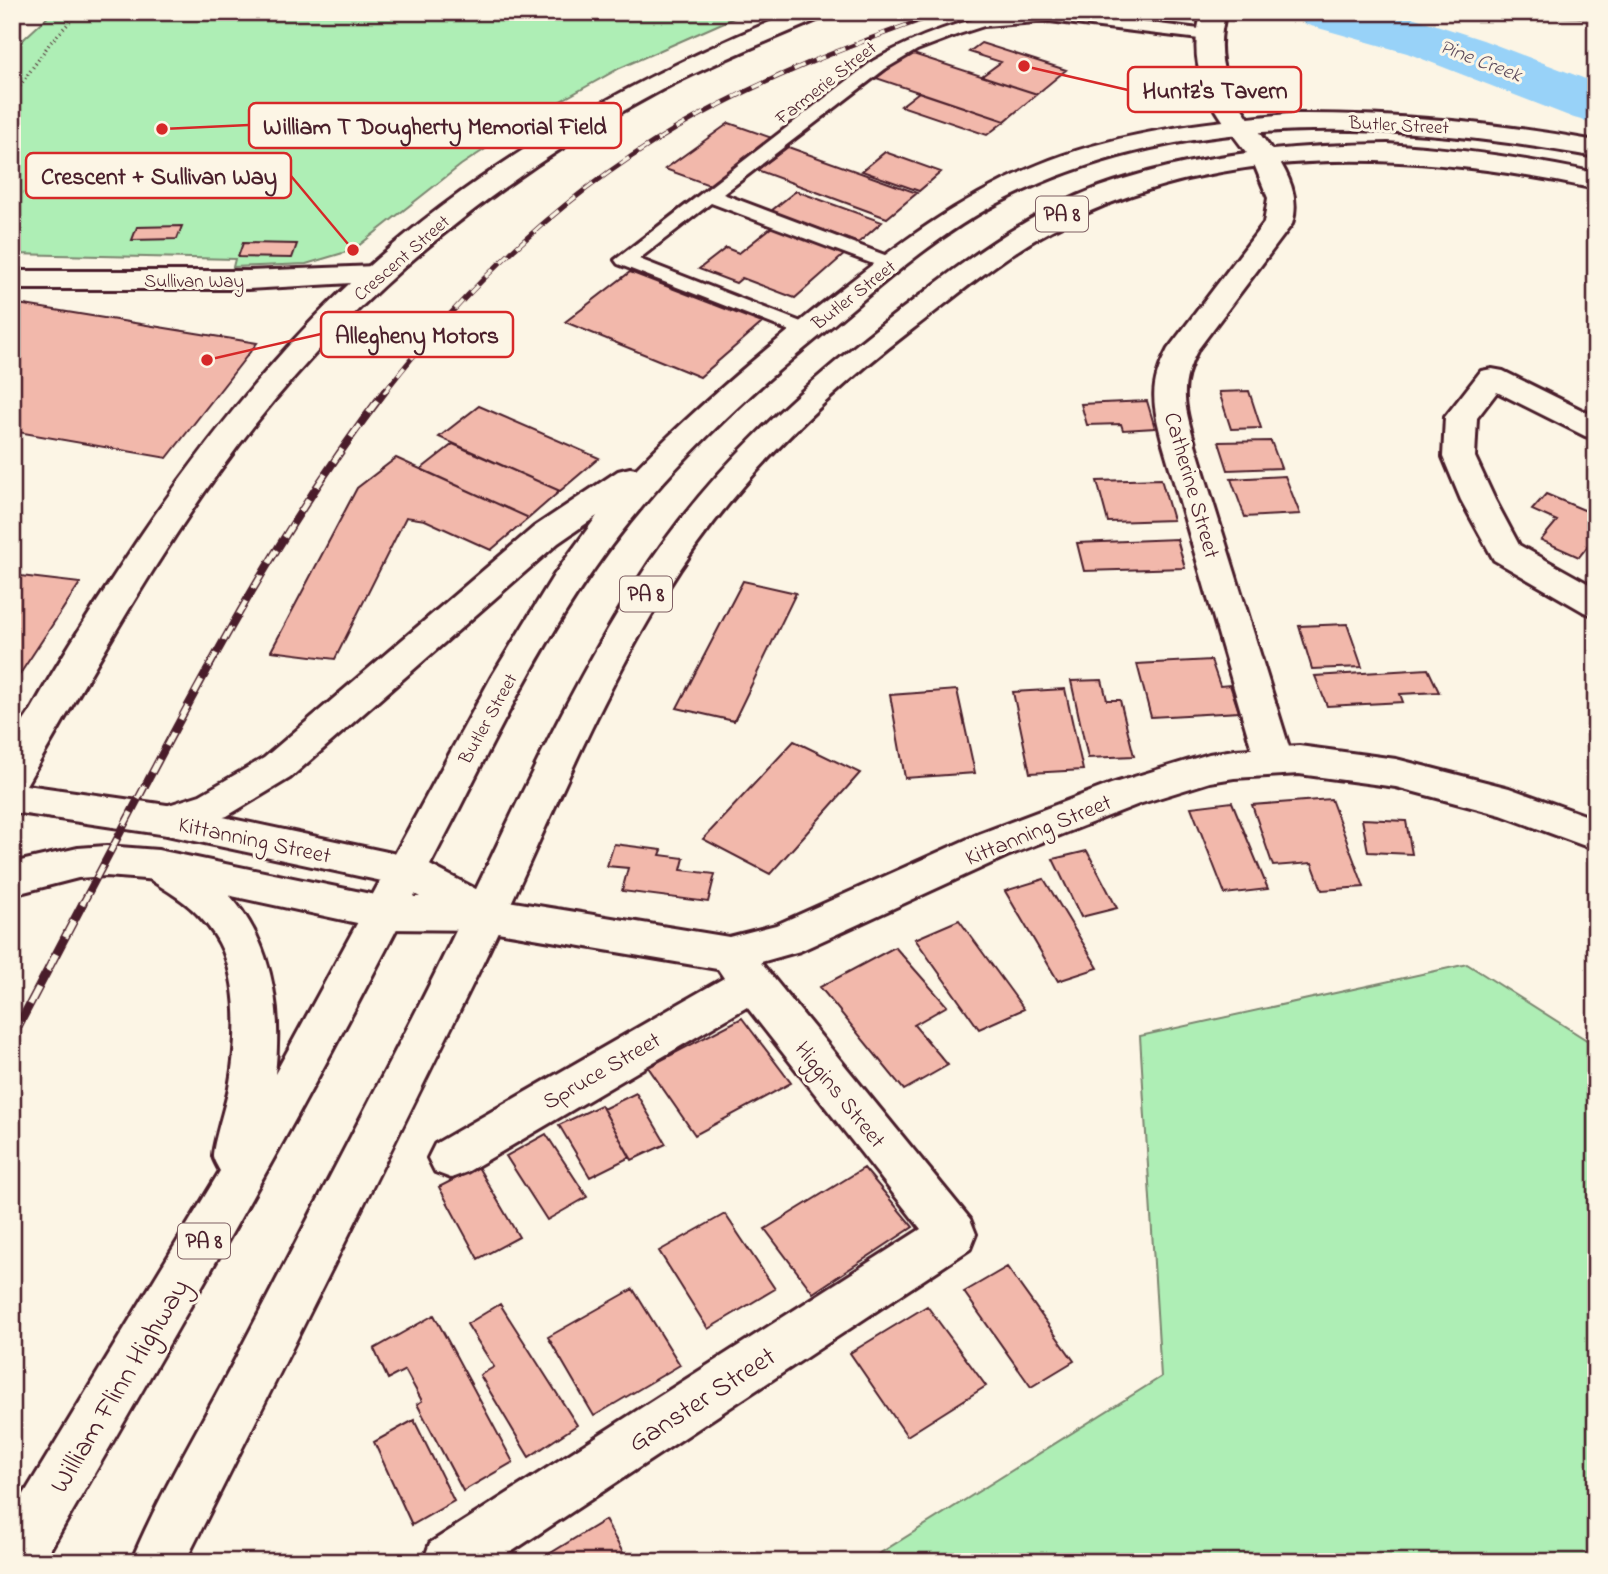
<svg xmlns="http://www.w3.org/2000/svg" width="1608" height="1574" font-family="'Indie Flower',sans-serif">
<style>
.green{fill:#aeeeb5;stroke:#7c8670;stroke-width:2}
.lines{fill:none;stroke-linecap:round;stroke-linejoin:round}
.river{fill:#98d2f8;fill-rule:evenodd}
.building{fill:#f2b8ab;stroke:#4a1f2b;stroke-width:2}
.lane-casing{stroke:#4a1f2b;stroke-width:6}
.street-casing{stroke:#4a1f2b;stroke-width:6}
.secondary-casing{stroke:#4a1f2b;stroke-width:6}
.highway-casing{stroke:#4a1f2b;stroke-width:6}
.path{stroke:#4a1f2b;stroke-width:3.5;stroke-dasharray:1 3.5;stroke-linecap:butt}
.lane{fill:#fcf5e5;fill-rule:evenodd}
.street{fill:#fcf5e5;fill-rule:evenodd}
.secondary{fill:#fcf5e5;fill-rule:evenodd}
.highway{fill:#fcf5e5;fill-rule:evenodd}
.rail-far2-casing{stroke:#4a1f2b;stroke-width:5}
.rail-far1-casing{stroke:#4a1f2b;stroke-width:8}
.rail-casing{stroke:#4a1f2b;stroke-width:9}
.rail-far2{stroke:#fcf5e5;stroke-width:3.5;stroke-dasharray:11;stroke-linecap:butt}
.rail-far1{stroke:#fcf5e5;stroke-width:5;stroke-dasharray:15;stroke-linecap:butt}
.rail{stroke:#fcf5e5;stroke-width:6;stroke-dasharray:19;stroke-linecap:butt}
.labels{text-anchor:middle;stroke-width:6;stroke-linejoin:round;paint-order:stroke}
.far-street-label{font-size:19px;fill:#4a1f2b;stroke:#fcf5e5}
.far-water-label{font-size:21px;font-style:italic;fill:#5e4c5e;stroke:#fcf5e5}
.shield{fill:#fcf5e5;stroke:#7f5f63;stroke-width:2}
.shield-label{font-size:21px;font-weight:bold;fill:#4a1f2b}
.street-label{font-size:23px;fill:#4a1f2b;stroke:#fcf5e5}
.near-street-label{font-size:28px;fill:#4a1f2b;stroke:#fcf5e5}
.leader{fill:none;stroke:#d62828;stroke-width:2.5}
.callout-dot{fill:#d62828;stroke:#fcf5e5;stroke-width:2.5}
.callout{fill:#fcf5e5;stroke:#d62828;stroke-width:2.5}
.callout-label{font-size:24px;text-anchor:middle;font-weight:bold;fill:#4a1f2b}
</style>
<rect width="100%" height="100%" fill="#fcf5e5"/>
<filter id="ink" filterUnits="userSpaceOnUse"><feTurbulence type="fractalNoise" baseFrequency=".0143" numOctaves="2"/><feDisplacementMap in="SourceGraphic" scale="14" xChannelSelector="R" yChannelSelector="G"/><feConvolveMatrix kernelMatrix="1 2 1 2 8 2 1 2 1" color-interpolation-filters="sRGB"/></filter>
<g filter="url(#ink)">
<!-- green -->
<path class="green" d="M 53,12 L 747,12 L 620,68 L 546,109 L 461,165 L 353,250 L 306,264 L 233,267 L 235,259 L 12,254 L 12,50 Z
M 1467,964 L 1596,1046 L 1596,1562 L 866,1562 L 1161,1377 L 1140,1036 Z"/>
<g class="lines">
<!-- river -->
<path class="river" d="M 1295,12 L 1396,12 L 1483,40 L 1596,83 L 1596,124 L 1574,118 L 1407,53 L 1304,24 Z"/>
</g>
<!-- building -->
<path class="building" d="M 1514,12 L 1596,12 L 1596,18 L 1515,14 Z
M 981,43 L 1066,70 L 1037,94 L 982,76 L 1001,62 L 969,52 Z
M 910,53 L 1037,94 L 1005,121 L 876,78 Z
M 919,92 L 1005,121 L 987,135 L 901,106 Z
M 729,123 L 775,139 L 712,186 L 665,169 Z
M 788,147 L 917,193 L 887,218 L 757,170 Z
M 885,152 L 941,172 L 919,191 L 862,171 Z
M 796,191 L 882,222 L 858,243 L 771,211 Z
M 182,226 L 177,239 L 132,240 L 137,227 Z
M 772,227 L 846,253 L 795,298 L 742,278 L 736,283 L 699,269 L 726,248 L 739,253 Z
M 243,243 L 297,244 L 292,258 L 238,257 Z
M 630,272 L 762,323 L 700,377 L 565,322 Z
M 12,303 L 257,343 L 167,458 L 12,431 Z
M 1249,391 L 1261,428 L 1231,429 L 1219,392 Z
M 1147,401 L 1155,428 L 1123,430 L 1121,424 L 1087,425 L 1081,404 Z
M 479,406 L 599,458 L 560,491 L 439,437 Z
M 1271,441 L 1281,468 L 1228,470 L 1219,442 Z
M 453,444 L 560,491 L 529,518 L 421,469 Z
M 396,458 L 529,518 L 491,550 L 425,520 L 406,517 L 335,659 L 271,651 L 357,488 Z
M 1285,476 L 1300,514 L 1245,517 L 1231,479 Z
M 1161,479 L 1173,520 L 1108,522 L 1097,481 Z
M 1546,494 L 1596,515 L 1596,536 L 1579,557 L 1541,540 L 1557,521 L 1532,510 Z
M 1177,539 L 1185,568 L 1084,571 L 1077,543 Z
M 12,575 L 80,583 L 12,686 Z
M 743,581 L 796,593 L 734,721 L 677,708 Z
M 1347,624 L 1362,667 L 1312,669 L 1299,626 Z
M 1211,660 L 1220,686 L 1230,685 L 1239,712 L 1151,717 L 1137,664 Z
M 1428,669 L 1439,692 L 1400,694 L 1403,702 L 1327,706 L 1315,676 Z
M 1102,680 L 1107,700 L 1120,700 L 1134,756 L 1088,758 L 1071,681 Z
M 1065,689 L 1083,770 L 1030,773 L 1013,692 Z
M 957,690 L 975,773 L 905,778 L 890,695 Z
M 794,741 L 860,773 L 770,874 L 703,839 Z
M 1331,799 L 1364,887 L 1322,890 L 1312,863 L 1273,866 L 1252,805 Z
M 1232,802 L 1268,889 L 1225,894 L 1191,807 Z
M 1362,819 L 1406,821 L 1412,854 L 1368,852 Z
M 614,844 L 662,850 L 660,855 L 684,858 L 681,870 L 715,874 L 708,902 L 622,891 L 628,868 L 607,866 Z
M 1087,851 L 1117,908 L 1081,917 L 1053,859 Z
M 1044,879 L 1098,968 L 1058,981 L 1005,891 Z
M 959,920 L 1024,1009 L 979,1029 L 915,939 Z
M 895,947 L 947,1006 L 914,1025 L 948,1065 L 904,1090 L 820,987 Z
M 742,1018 L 791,1083 L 695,1135 L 648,1067 Z
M 636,1093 L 666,1144 L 632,1160 L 603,1109 Z
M 601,1105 L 630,1157 L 590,1177 L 559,1125 Z
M 546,1134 L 587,1197 L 547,1220 L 506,1156 Z
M 478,1167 L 519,1237 L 478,1259 L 439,1187 Z
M 864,1168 L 913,1227 L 813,1293 L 765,1229 Z
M 725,1214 L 775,1289 L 708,1329 L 659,1251 Z
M 1007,1267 L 1074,1361 L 1031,1387 L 964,1292 Z
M 633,1289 L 680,1365 L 594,1416 L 548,1337 Z
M 500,1304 L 577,1425 L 529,1457 L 480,1375 L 494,1367 L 467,1324 Z
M 927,1306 L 986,1386 L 907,1436 L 850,1353 Z
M 434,1315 L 513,1462 L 463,1491 L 417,1404 L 422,1401 L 405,1370 L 388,1379 L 374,1349 Z
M 414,1420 L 454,1501 L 412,1525 L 374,1442 Z
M 605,1520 L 628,1562 L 536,1562 Z"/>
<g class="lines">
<defs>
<path id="lane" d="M 1013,12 L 1059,12 L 1208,30 L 1216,35 L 1208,40 L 1049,21 L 984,26 L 959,34 L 917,50 L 885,69 L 723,194 L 898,260 L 901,264 L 898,268 L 884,268 L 711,203 L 639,259 L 814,327 L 817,331 L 814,335 L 800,335 L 618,264 L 615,260 L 873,61 C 917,36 962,19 1013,12 Z"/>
<path id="street" d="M 1265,151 L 1274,153 C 1289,175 1300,198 1292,224 L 1198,349 C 1178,387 1184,405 1195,444 L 1293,760 L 1287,770 L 1274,774 L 1261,770 L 1255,760 L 1163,444 C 1153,404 1148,387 1168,349 L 1264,223 L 1268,198 L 1252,159 L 1256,153 Z
M 376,266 L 386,269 L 390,275 L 386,281 L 248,289 L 12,289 L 12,271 L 248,271 Z
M 1492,369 L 1503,371 L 1596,417 L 1596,439 L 1585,436 L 1497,392 L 1477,418 L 1475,457 L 1495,500 L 1519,545 L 1596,588 L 1596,616 L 1584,612 L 1494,560 L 1461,500 L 1443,457 L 1445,417 L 1481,371 Z
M 729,937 L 744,942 L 970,1219 L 976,1234 L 970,1249 L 496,1562 L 423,1562 L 430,1543 L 921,1229 L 747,1007 L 467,1172 L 451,1178 L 435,1172 L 428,1158 L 435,1144 L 724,978 L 708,954 L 714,942 Z"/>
<path id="secondary" d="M 794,12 L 828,12 L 824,17 C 770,40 715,62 663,89 C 506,172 365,285 255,424 C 166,537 98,662 26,785 L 167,805 L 406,856 L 420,860 L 495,899 L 729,937 L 776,925 L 979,834 L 1111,784 L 1209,754 L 1234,750 L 1299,746 L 1396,759 L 1509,788 L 1596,819 L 1596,850 L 1501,815 L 1396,787 L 1299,774 L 1234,778 L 1210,782 L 1139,804 L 1007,856 L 800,951 L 729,971 L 486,930 L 385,929 L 158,880 L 106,876 L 78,878 L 12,895 L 12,863 L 78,848 L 106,846 L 158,850 L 385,897 L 420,897 L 396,884 L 167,835 L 12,812 C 12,796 8,757 13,742 C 16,730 27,718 33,707 C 57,664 83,623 110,582 C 164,498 223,418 290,344 C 427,193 607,88 794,12 Z
M 1202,12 L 1226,12 C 1207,77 1244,109 1278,159 L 1274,165 L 1265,167 L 1256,165 C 1219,116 1182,76 1202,12 Z"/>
<path id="highway" d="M 1288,114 C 1395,113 1490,122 1596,141 L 1596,157 C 1398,121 1182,107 998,203 C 933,237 878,288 822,334 C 729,410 644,491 578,593 C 532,663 494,740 456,815 C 424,877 392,938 360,999 C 259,1190 151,1376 43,1562 L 12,1562 L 12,1514 L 220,1171 C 218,1167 214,1161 213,1156 C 213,1144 226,1104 229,1088 C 237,1044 240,994 223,951 C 214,929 194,908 174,895 C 160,885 146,880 138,865 L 144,854 C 166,847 174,856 193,866 C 267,910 284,995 275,1074 L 492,676 L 554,575 L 597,516 L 558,543 L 290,778 L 227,816 L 167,835 L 153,830 L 147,820 L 153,810 L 200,795 L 264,758 L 534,527 L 618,471 L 630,468 L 636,469 C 693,410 755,358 818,307 C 893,248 960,195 1050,160 C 1126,131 1208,122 1288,114 Z
M 1388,144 C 1458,149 1526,158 1596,173 L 1596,189 C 1416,151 1219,140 1052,230 C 1001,257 956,296 910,331 C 815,404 728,490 665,593 C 592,710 542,841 482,965 C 384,1165 285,1363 185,1562 L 131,1562 C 158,1497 195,1435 228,1373 C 289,1256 349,1140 410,1023 C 486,877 548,722 636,583 C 709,467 810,378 918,297 C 975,253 1032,212 1099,187 C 1193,154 1290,145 1388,144 Z"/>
</defs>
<!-- lane casing -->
<use href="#lane" class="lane-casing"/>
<!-- street casing -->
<use href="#street" class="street-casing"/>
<!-- secondary casing -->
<use href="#secondary" class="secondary-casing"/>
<!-- highway casing -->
<use href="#highway" class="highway-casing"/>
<!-- path -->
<path class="path" d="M 12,97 L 50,43 L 79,12"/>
<!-- lane -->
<use href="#lane" class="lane"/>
<!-- street -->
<use href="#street" class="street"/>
<!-- secondary -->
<use href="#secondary" class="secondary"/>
<!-- highway -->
<use href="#highway" class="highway"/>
<defs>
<path id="rail-far2" d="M 384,393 C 465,288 562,195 677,128 C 761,79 852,44 944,12"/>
<path id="rail-far1" d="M 82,905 C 175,731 264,548 385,391"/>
<path id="rail" d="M 12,1038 L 83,903"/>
</defs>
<!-- rail-far2 casing -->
<use href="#rail-far2" class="rail-far2-casing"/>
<!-- rail-far1 casing -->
<use href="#rail-far1" class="rail-far1-casing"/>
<!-- rail casing -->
<use href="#rail" class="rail-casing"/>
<!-- rail-far2 -->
<use href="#rail-far2" class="rail-far2"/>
<!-- rail-far1 -->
<use href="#rail-far1" class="rail-far1"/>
<!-- rail -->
<use href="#rail" class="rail"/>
</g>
</g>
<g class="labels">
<!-- far-street labels -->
<g class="far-street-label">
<text transform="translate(825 82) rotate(-38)" y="7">Farmerie Street</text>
<text transform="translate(1399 124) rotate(3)" y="7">Butler Street</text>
<text transform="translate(401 257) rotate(-41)" y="7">Crescent Street</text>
<text x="194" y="287">Sullivan Way</text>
<text transform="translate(853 294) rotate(-38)" y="7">Butler Street</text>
<text transform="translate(487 718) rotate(-61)" y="7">Butler Street</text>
</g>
<!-- far-water labels -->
<g class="far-water-label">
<text transform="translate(1481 60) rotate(21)" y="7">Pine Creek</text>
</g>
<!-- shield labels -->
<g class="shield">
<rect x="1036" y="196.5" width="52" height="35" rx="5"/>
<rect x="620" y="576.5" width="52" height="35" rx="5"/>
<rect x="178" y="1223.5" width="52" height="35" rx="5"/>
</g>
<g class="shield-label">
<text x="1062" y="221">PA 8</text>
<text x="646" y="601">PA 8</text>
<text x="204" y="1248">PA 8</text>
</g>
<!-- street labels -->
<g class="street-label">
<text transform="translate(1193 485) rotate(74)" y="8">Catherine Street</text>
<text transform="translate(1038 829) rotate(-22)" y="8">Kittanning Street</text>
<text transform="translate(255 839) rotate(12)" y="8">Kittanning Street</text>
<text transform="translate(601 1070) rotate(-30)" y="8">Spruce Street</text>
<text transform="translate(841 1094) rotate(51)" y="8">Higgins Street</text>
</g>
<!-- near-street labels -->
<g class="near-street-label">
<text transform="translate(118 1385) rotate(-59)" y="10">William Flinn Highway</text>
<text transform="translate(701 1398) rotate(-33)" y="10">Ganster Street</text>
</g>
</g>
<!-- callouts -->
<path class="leader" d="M1024 66L1128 90M162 129L249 125M353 250L291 176M207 360L321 334"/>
<g class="callout-dot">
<circle cx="1024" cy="66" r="7"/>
<circle cx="162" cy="129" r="7"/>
<circle cx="353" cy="250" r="7"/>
<circle cx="207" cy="360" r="7"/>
</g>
<g class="callout">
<rect x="1128" y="67" width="173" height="45" rx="7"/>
<rect x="249" y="103" width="372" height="45" rx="7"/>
<rect x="26" y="153" width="265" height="45" rx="7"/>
<rect x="321" y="312" width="192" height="45" rx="7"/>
</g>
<g class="callout-label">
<text x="1215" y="98">Huntz's Tavern</text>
<text x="435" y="134">William T Dougherty Memorial Field</text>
<text x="159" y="184">Crescent + Sullivan Way</text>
<text x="417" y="343">Allegheny Motors</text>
</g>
<!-- margin -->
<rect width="1608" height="1574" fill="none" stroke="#fcf5e5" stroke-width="42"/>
<rect x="21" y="21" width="1566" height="1532" fill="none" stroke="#4a1f2b" stroke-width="2.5" filter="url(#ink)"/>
</svg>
